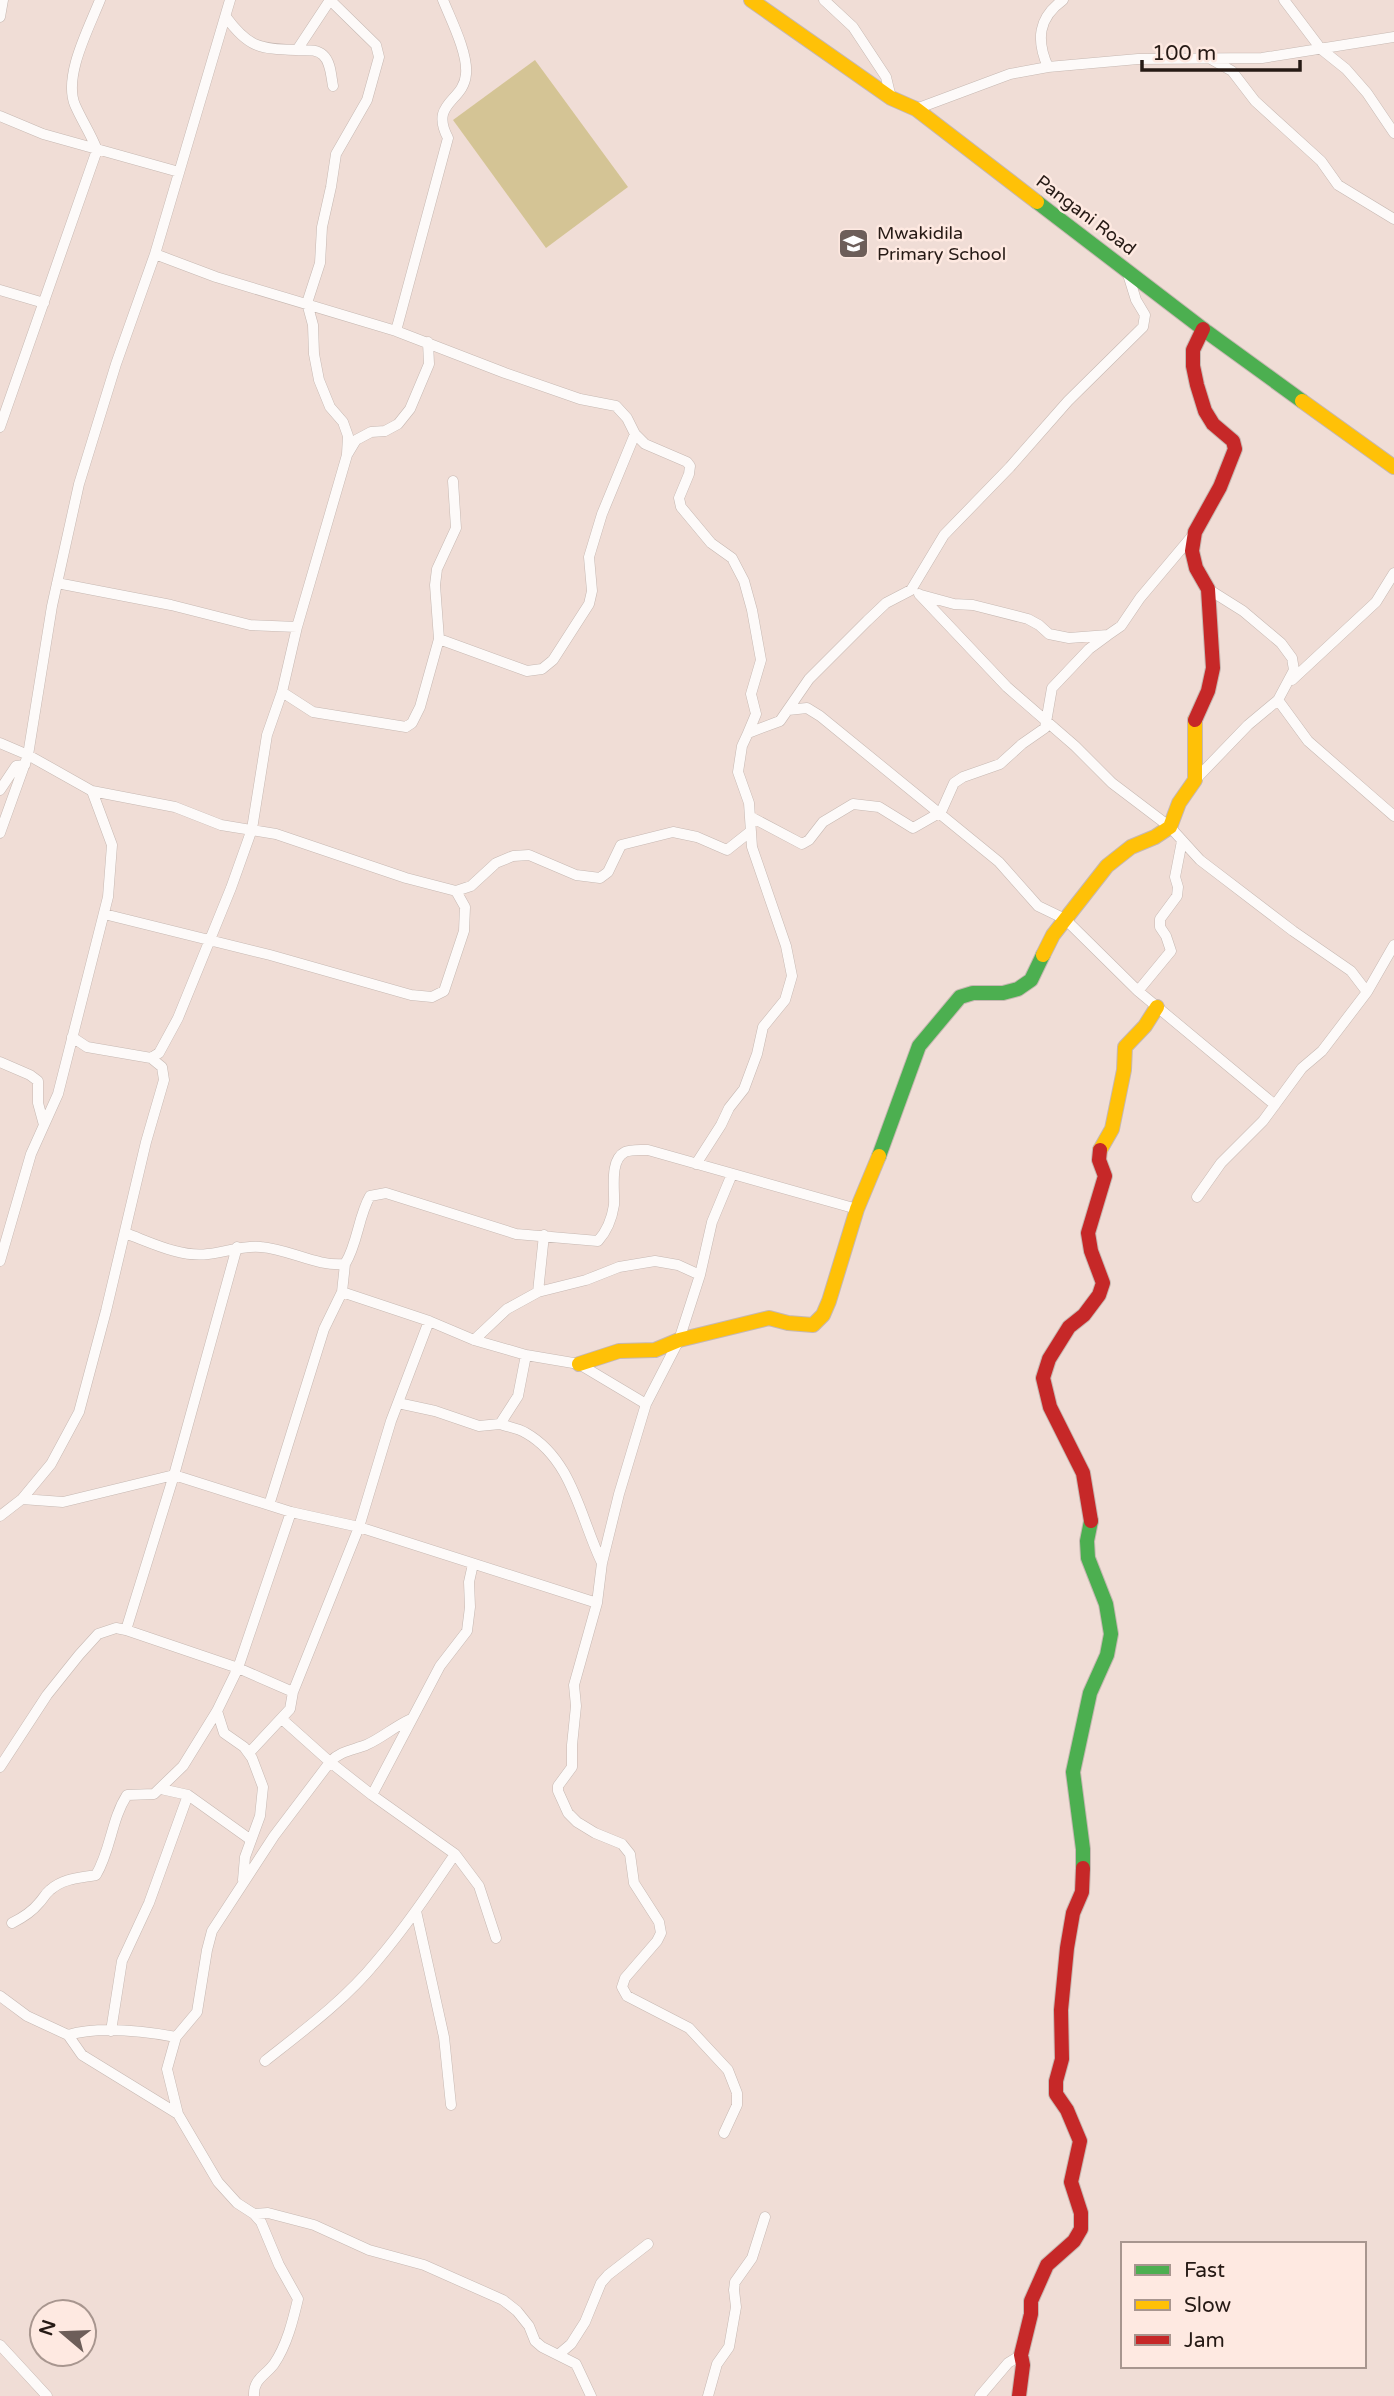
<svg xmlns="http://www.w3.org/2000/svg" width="1394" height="2396" font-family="'Varela Round',sans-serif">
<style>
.green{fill:#d4c495}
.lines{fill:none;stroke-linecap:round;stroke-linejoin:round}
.street-casing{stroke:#c6b8b2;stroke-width:11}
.fast-casing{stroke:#c6b8b2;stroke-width:16}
.slow-casing{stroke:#c6b8b2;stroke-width:16}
.jam-casing{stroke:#c6b8b2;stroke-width:16}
.street{stroke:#fdfaf9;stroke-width:10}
.fast{stroke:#4caf50;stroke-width:14}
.slow{stroke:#ffc107;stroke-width:14}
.jam{stroke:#c62828;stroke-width:14}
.labels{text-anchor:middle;stroke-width:5;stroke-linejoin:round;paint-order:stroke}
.street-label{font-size:18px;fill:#261a15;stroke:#fee9e1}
.poi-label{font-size:18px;fill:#261a15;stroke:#fee9e1;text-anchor:start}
</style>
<rect width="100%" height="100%" fill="#f0ddd6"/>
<!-- green -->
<path class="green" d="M 535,60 L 628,187 L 546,248 L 453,120 Z"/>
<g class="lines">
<defs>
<path id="street" d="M 824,0 L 853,27 L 886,77 L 891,98
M 1284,0 L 1321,49 L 1346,69 L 1367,93 L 1394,133
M 0,17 L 3,0
M 226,17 C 248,47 259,49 296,50 C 305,51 315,48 323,55 C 331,62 331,76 333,86
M 297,50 L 330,0 L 376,45 L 379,57 L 367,100 L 336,154 L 331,187 L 322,227 L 320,263 L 307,303 L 313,325 L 314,354 L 319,380 L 330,407 L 343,422 L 348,436 L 347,454
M 1209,58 L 1232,71 L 1255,101 L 1321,161 L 1338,185 L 1394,219
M 1048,67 C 1036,40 1038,18 1063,0
M 916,109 L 1010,74 L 1048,67 L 1138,59 L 1262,58 L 1394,37
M 0,116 L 43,134 L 179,172
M 155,254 L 216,277 L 396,331 L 505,373 L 580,399 L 616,406 L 627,418 L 635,434 L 645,444 L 687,462 L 690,466 L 689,474 L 679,498 L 681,507 L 711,543 L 732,558 L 744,581 L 752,610 L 761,660 L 751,694 L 756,714 L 748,733
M 0,290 L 44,303
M 396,331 L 448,138 C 429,102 464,102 466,74 C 468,53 451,20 443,0
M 0,427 L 97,150 C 91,134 82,121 75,105 C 63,76 89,28 100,0
M 57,583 L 171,605 L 250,625 L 297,627
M 919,594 L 1007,687 L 1075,746 L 1112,783 L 1170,827 L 1200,860 L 1293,931 L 1351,971 L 1367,992 L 1322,1051 L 1302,1068 L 1263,1121 L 1221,1163 L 1197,1197
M 921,595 L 954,604 L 973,605 L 1028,619 L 1039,625 L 1049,634 L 1069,638 L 1108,635 L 1121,626 L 1140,598 L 1193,535
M 439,639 L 527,671 L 542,669 L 553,660 L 589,604 L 592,591 L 589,557 L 602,514 L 635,434
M 1292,680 L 1376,602 L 1394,573
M 282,692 L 313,712 L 406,727 L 412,723 L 420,707 L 439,639 L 435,585 L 437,569 L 456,528 L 453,481
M 1278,700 L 1308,741 L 1394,816
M 788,710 L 807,708 L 820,716 L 999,862 L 1038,906 L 1065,919 L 1138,991 L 1275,1105
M 0,743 L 28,755 L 92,791 L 175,807 L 221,825 L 276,834 L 406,878 L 456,891 L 471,886 L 496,863 L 513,856 L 529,855 L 576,875 L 600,878 L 608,872 L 621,845 L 673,832 L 697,837 L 727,850 L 751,831
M 1195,780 L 1248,725 L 1278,700 L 1294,670 L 1292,658 L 1281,643 L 1243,611 L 1208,589
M 0,790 L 16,766 L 25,765
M 751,817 L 802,844 L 809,840 L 823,822 L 853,804 L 879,807 L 913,828 L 941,812 L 954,783 L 963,777 L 1000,764 L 1022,744 L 1045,728 L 1052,688 L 1089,649 L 1108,635
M 0,833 L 28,755 L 52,606 L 79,484 L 116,364 L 155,254 L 230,0
M 104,914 L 270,955 L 411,995 L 432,997 L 444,991 L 464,931 L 465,907 L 456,891
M 1138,991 L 1171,951 L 1166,936 L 1160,927 L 1160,919 L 1177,896 L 1178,887 L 1175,877 L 1182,841
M 1367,992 L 1394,945
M 151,1058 L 159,1053 L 178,1018 L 231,888 L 252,829 L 267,735 L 282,692 L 297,627 L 347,455 L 356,440 L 371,432 L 385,431 L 398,424 L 410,409 L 429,364 L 428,342
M 0,1062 L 30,1075 L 38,1081 L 38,1103 L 44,1125
M 696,1164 L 721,1125 L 729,1108 L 744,1089 L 757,1054 L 763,1027 L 785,1000 L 792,976 L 786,946 L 752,847 L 749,803 L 738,772 L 742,746 L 748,733 L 780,721 L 809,679 L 867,621 L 886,603 L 911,590 L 944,535 L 1010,467 L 1068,401 L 1143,327 L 1145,315 L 1136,300 L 1127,271
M 125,1233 C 150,1242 181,1258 208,1254 C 226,1252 243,1245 261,1247 C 289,1249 317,1267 345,1264 C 358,1243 358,1217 370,1196 L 386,1193 L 516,1234 L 598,1241 C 607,1231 612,1218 614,1205 C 615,1190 609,1160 625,1152 C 631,1149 641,1150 648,1150 L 857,1209
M 0,1261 L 31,1154 L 58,1094 L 108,897 L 112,845 L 92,791
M 342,1292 L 429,1321 L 474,1340 L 526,1355 L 579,1364 L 646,1404
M 538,1292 L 586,1280 L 619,1267 L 655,1261 L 678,1265 L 700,1275
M 474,1340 L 507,1309 L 538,1292 L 544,1235
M 398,1403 L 435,1411 L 479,1426 L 500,1424 L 518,1396 L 526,1355
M 500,1424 C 508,1427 518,1428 526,1433 C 573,1460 580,1518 602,1563
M 22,1499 L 63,1502 L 174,1475 L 291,1512 L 359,1527 L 597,1603
M 269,1505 L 324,1329 L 342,1292 L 345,1264
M 0,1516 L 22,1499 L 51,1464 L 79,1412 L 106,1311 L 146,1142 L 164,1080 L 162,1067 L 151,1058 L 87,1047 L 72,1037
M 126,1630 L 174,1475 L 237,1247
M 217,1711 L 224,1733 L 244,1747 L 252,1758 L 263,1787 L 260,1816 L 245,1857 L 243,1880
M 283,1720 L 330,1762 L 372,1795 L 455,1854 L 479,1886 L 496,1938
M 249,1753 L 290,1709 L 293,1692 L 359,1527 L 391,1421 L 429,1321
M 0,1767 L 47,1695 L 79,1655 L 98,1634 L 116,1628 L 126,1630 L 238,1668 L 293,1692
M 161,1789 L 188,1795 L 251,1840
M 372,1795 L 440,1666 L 467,1631 L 470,1607 L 469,1582 L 473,1564
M 416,1911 L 444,2037 L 451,2105
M 12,1923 C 22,1918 31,1913 39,1903 C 43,1899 45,1894 50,1890 C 64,1878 80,1878 96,1875 C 111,1850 111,1820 127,1795 L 154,1794 L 183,1766 L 217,1711 L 238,1668 L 291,1512
M 0,1996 L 27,2016 L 68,2035 L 82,2055 L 178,2114 L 218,2182 L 237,2203 L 254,2214 L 268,2213 L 314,2225 L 369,2250 L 424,2265 L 503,2300 L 517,2311 L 529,2326 L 535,2341 L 542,2347 L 576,2364 L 591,2396
M 111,2031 L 122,1961 L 149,1903 L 188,1795
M 68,2035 C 100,2026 143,2031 176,2037
M 265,2061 C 303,2031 345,2000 376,1962 C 405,1928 430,1891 455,1854
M 178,2114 L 167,2069 L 176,2037 L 197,2012 L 207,1950 L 212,1931 L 274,1836 L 330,1762 C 340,1751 353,1750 366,1745 C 382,1738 395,1726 411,1719
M 724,2133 L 737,2105 L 737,2093 L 728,2070 L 689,2028 L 627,1996 L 622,1987 L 625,1978 L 657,1941 L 661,1933 L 659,1922 L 634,1883 L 630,1854 L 622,1844 L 595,1833 L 577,1822 L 568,1813 L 558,1791 L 558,1786 L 572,1767 L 572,1745 L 576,1706 L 574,1685 L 597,1603 L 602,1563 L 619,1494 L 646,1404 L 679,1340 L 700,1275 L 712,1222 L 732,1174
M 254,2214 L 261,2222 L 279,2265 L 298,2299 C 293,2320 287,2345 274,2364 C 265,2376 253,2379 254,2396
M 0,2345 L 47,2396
M 558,2355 L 571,2344 L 585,2322 L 601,2283 L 608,2275 L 648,2244
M 708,2396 L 717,2364 L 729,2347 L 736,2307 L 734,2290 L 735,2282 L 752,2258 L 765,2217
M 980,2396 L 1008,2363 L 1021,2355"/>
<path id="fast" d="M 1037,202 L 1207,332 L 1302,401
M 879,1156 L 919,1046 L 960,997 L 973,993 L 1003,993 L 1018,989 L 1031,980 L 1043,955
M 1083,1868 L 1083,1849 L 1073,1772 L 1090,1693 L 1107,1655 L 1111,1634 L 1106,1604 L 1088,1558 L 1087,1541 L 1091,1521"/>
<path id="slow" d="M 751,0 L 891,98 L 916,109 L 1037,202
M 1302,401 L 1394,467
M 1043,955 L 1053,935 L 1107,866 L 1131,847 L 1155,837 L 1170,827 L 1179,803 L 1195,780 L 1195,720
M 1100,1150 L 1112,1129 L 1124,1070 L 1125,1047 L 1145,1026 L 1157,1007
M 579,1364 L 619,1351 L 655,1350 L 679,1340 L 769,1318 L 788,1323 L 813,1325 L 823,1315 L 829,1301 L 857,1209 L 879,1156"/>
<path id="jam" d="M 1195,720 L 1208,691 L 1213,668 L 1208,589 L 1196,568 L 1192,551 L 1195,532 L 1220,487 L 1235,449 L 1233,441 L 1213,424 L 1205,411 L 1197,385 L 1193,366 L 1193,350 L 1203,329
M 1091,1521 L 1083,1473 L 1050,1407 L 1043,1378 L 1049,1359 L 1069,1327 L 1084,1315 L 1099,1295 L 1103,1283 L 1091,1251 L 1088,1233 L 1105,1176 L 1099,1160 L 1100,1150
M 1019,2396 L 1023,2365 L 1021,2355 L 1031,2314 L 1031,2301 L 1047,2265 L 1074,2241 L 1081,2229 L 1081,2213 L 1071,2182 L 1080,2141 L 1067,2110 L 1056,2094 L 1056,2081 L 1062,2059 L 1061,2010 L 1067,1948 L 1073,1913 L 1082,1892 L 1083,1868"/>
</defs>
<!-- street casing -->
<use href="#street" class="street-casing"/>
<!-- fast casing -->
<use href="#fast" class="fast-casing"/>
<!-- slow casing -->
<use href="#slow" class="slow-casing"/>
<!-- jam casing -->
<use href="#jam" class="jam-casing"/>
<!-- street -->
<use href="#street" class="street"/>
<!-- fast -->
<use href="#fast" class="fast"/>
<!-- slow -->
<use href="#slow" class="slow"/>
<!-- jam -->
<use href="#jam" class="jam"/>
</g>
<!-- icons -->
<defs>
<symbol id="school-square" viewBox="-11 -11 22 22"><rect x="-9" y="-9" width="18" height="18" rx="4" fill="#6d5e59" stroke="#fee9e1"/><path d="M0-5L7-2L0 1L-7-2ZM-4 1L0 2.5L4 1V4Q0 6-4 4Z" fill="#fff"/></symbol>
</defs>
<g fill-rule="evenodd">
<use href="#school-square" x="836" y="226" width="35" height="35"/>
</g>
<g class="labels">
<!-- street labels -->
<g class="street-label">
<text transform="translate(1086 215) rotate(37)" y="6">Pangani Road</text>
</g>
<!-- poi labels -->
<g class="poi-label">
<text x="877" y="239">Mwakidila<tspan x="877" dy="21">Primary School</tspan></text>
</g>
</g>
<!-- legend -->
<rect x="1121" y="2242" width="245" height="126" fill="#fee9e1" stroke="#a8968f" stroke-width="2"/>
<rect x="1135" y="2265" width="35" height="10" fill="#4caf50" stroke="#a8968f" stroke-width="2"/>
<text x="1184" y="2277" font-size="21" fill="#261a15">Fast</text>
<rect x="1135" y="2300" width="35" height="10" fill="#ffc107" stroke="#a8968f" stroke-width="2"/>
<text x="1184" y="2312" font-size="21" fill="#261a15">Slow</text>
<rect x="1135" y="2335" width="35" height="10" fill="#c62828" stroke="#a8968f" stroke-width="2"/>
<text x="1184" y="2347" font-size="21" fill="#261a15">Jam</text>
<!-- north arrow -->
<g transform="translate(63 2333) rotate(289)"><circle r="33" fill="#fee9e1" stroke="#a8968f" stroke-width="2"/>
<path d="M0-5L12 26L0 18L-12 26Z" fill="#6d5e59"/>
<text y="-10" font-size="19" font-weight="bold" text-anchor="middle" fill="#261a15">N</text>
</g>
<!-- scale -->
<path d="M1142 60v10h158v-10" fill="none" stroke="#261a15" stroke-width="3.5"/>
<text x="1152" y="60" font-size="21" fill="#261a15" stroke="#fee9e1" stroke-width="5" paint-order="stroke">100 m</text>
</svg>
